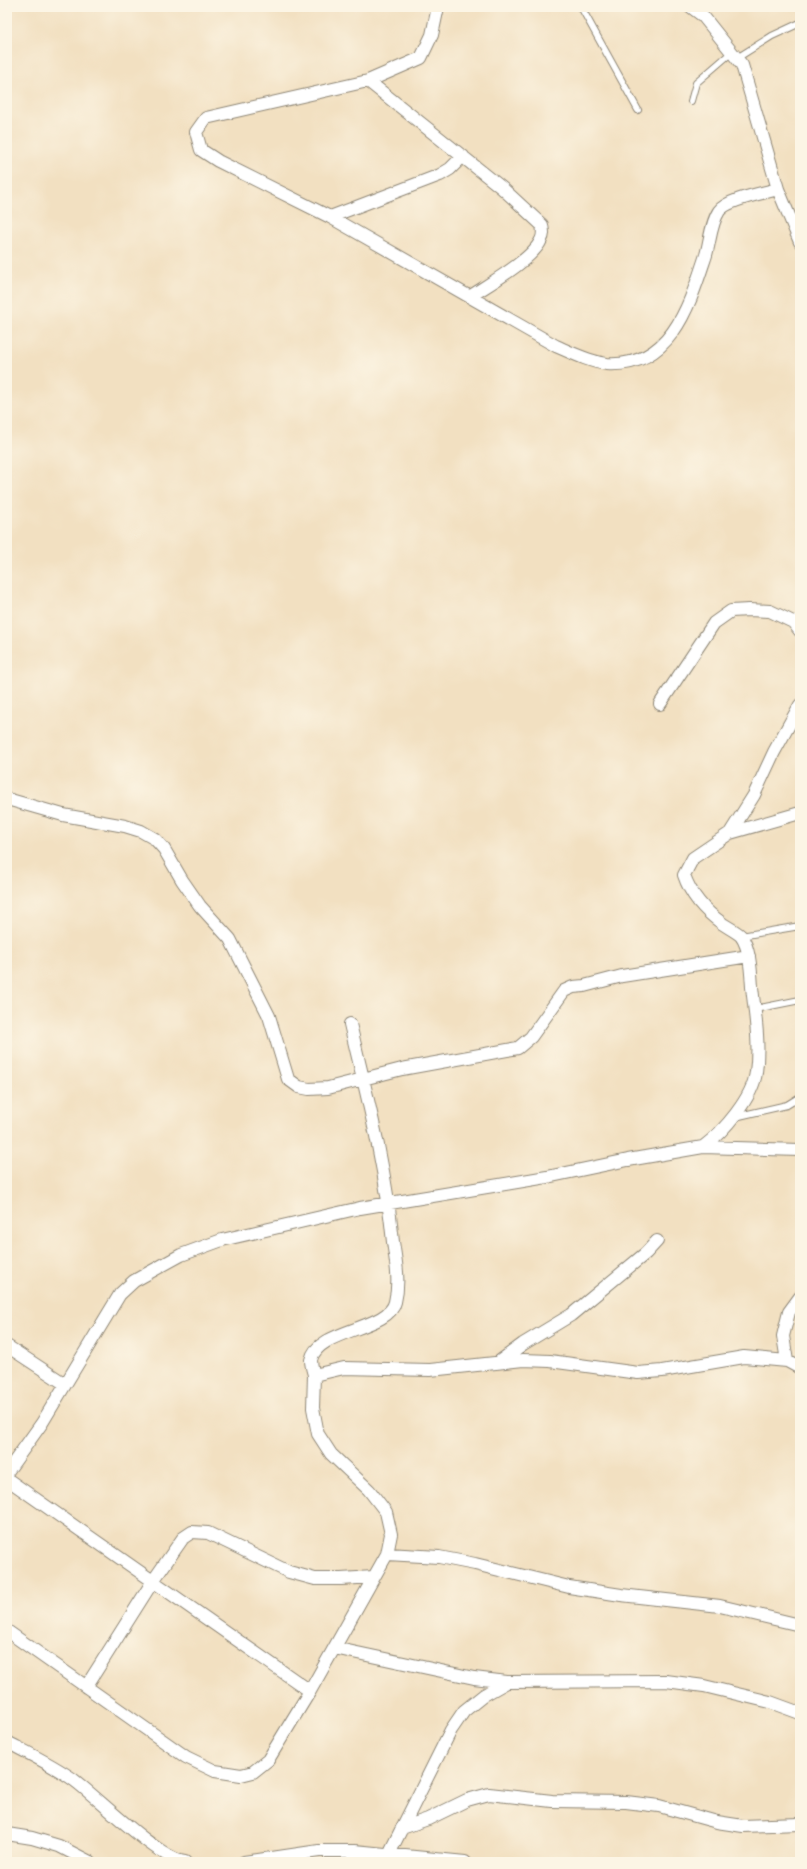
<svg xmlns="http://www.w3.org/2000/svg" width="807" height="1869" font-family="'Sorts Mill Goudy',serif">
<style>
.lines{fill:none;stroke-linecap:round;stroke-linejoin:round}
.service-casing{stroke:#8e8676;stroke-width:8}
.minor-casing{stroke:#8e8676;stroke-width:14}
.service{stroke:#fff;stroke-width:6}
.minor{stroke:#fff;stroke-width:12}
</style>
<rect width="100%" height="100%" fill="#fcf5e5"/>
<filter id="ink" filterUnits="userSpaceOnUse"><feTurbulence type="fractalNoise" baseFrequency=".025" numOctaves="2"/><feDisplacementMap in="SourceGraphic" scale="8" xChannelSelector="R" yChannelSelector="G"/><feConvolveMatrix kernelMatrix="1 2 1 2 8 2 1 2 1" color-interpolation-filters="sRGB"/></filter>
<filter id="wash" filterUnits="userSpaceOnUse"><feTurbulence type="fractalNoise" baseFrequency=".012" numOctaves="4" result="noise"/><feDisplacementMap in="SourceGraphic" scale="16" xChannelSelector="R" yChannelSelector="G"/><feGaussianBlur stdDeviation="0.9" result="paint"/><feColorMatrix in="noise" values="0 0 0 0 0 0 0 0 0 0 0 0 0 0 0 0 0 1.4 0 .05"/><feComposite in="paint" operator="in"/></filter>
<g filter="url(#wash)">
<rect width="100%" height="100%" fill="#f2e0c1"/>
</g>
<g filter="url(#ink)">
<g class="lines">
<defs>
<path id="service" d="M 581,7 L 638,110
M 737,58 L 772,36 L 800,23
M 691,101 L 696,83 L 732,52
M 741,936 L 800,926
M 755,1009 L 800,1000
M 735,1117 L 787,1105 L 800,1097"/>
<path id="minor" d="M 438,7 L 432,35 L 421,58 L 368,81 L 206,118 L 196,132 L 201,150 L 218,161 L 330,217 L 556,346 C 572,353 590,362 607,364 C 672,368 690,303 706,255 C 710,241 711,223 719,211 C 727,199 764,193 778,189
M 691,7 L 703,16 L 742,65 L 778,189 L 800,242
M 368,81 L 502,188 L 542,225 C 543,231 544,235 541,240 C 533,259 489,284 471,296
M 330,217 L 440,175 L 450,169 L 463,156
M 660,704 L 714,623 L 731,611 L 749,610 L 770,611 L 793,622 L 800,631
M 7,799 L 63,815 L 125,826 L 141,831 L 155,839 L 164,849 L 182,880 L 200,906 L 230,939 L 269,1016 L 288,1079 L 299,1087 L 309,1089 L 328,1088 L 402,1069 L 518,1048 L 531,1037 L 564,991 L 573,987 L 584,986 L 622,976 L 749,956
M 730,833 L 800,813
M 703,1147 C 723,1132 753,1098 756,1072 C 760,1044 755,1014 752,987 C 751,972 750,948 741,936 C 737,932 729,928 723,924 C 706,912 691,896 684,875 L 693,858 L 730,833 L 754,795 L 774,752 L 800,705
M 7,1346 L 65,1384
M 500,1361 L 523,1344 L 571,1315 L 646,1253 L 657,1241
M 787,1361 L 783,1336 L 789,1312 L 800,1297
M 314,1375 C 313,1371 311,1365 311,1360 C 317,1329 389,1330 395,1302 C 400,1282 396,1262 393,1242 C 386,1168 367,1096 350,1024
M 7,1472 L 42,1423 L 120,1294 L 134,1281 L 181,1255 L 222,1240 L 360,1208 L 547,1177 L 628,1160 L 703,1147 L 800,1150
M 7,1479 L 310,1691
M 387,1554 L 391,1534 L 386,1512 L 369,1490 L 331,1454 L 318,1434 L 313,1408 L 314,1375 L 344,1368 L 430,1370 L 523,1360 L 550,1361 L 638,1373 L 662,1371 L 744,1357 L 787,1361 L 800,1368
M 7,1631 L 186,1757 L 215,1771 L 241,1775 L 253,1772 L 268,1760 L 310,1691 L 387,1554 L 439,1557 L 475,1564 L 569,1587 L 621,1595 L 720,1606 L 800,1625
M 334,1648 L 474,1678 L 507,1682 L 666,1681 L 704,1686 L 770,1702 L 800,1713
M 86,1687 L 153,1581 L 183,1538 L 192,1532 L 208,1533 L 289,1572 L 315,1579 L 341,1579 L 374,1577
M 7,1742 C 30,1754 53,1765 74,1780 C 98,1798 159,1859 185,1862
M 402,1828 L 428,1819 L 467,1800 L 489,1794 L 552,1801 L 626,1802 L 659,1806 L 717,1822 L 743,1826 L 800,1824
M 7,1834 L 32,1838 L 59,1846 L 90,1862
M 244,1862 L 319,1851 L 355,1851 L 465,1862
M 385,1862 L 451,1730 L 464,1711 L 484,1695 L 507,1682"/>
</defs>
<!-- service casing -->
<use href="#service" class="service-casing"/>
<!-- minor casing -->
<use href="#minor" class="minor-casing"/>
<!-- service -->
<use href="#service" class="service"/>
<!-- minor -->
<use href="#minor" class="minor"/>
</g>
</g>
<!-- margin -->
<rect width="807" height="1869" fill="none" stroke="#fcf5e5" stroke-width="24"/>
</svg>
